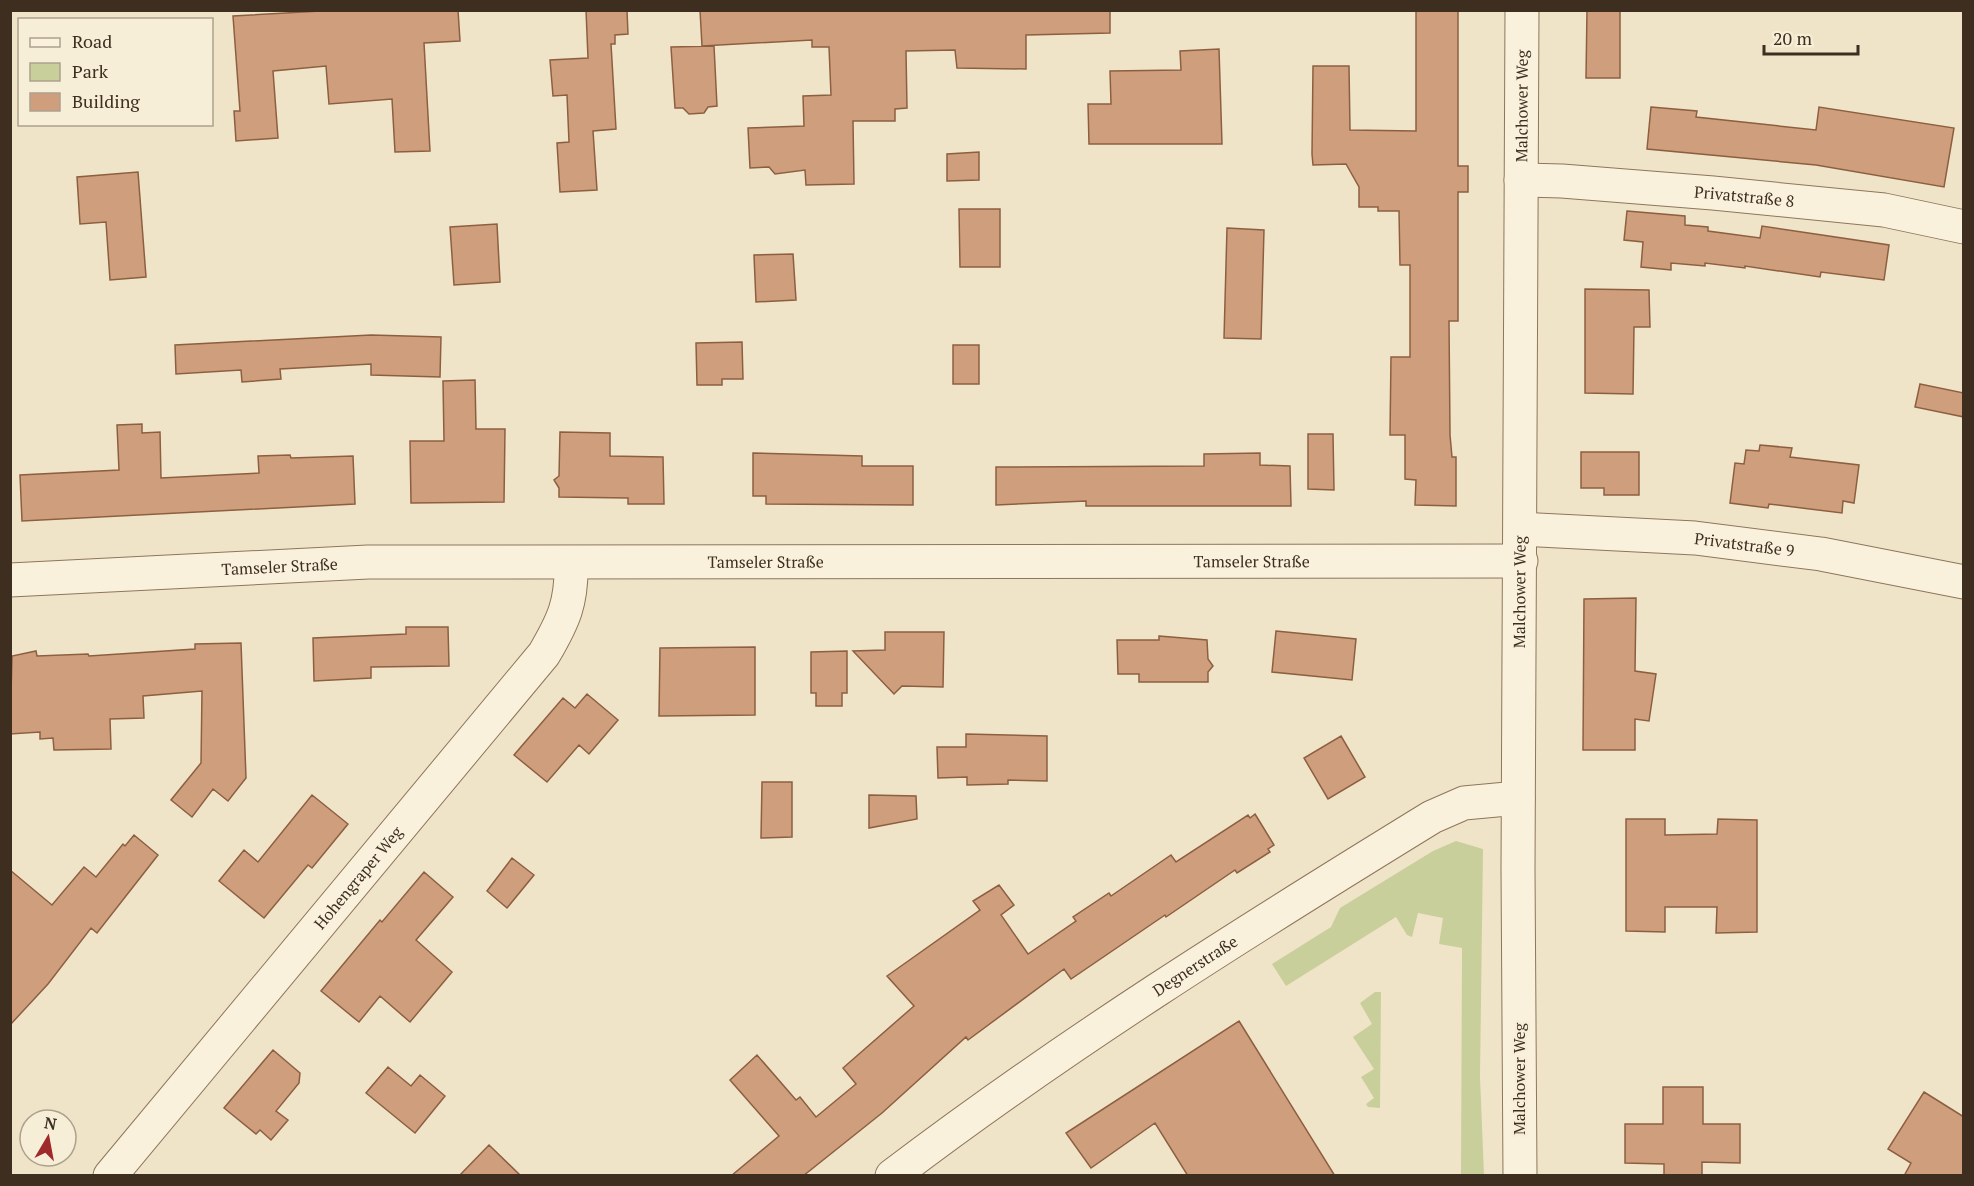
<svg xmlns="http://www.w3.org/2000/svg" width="1974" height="1186" font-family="'PT Serif',serif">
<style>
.green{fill:#c9cf9b}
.building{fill:#cf9f7d;stroke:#8d5f41;stroke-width:1.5}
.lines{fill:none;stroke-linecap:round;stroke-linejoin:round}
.minor-casing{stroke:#8d765c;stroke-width:35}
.minor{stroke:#faf1dc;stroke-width:33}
.labels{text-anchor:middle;stroke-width:5;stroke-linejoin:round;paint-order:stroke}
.street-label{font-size:16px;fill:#3d2e20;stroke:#f7eed8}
</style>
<rect width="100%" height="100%" fill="#f0e4c8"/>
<!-- green -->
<path class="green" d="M 1456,841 L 1483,849 L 1480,1077 L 1484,1175 L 1461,1175 L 1462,948 L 1439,944 L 1443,918 L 1418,913 L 1412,937 L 1407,935 L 1396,917 L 1286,986 L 1272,964 L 1331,927 L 1340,908 L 1433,851 Z
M 1375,992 L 1381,992 L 1380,1108 L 1368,1107 L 1366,1104 L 1374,1098 L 1361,1077 L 1374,1069 L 1353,1037 L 1372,1024 L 1360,1003 Z"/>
<!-- building -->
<path class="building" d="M 339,10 L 458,10 L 460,41 L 424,43 L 430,151 L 395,152 L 392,99 L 329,104 L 326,66 L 273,71 L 278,138 L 236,141 L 234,111 L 240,111 L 233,16 Z
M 586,10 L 627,10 L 628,34 L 615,35 L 615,44 L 611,44 L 616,129 L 593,131 L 597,190 L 560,192 L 557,143 L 569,142 L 567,95 L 553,96 L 550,60 L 588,58 Z
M 700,10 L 1110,10 L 1110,33 L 1026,35 L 1026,69 L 957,68 L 955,50 L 906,51 L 907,108 L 895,109 L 895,121 L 853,121 L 854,184 L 806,185 L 805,170 L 775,174 L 769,167 L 750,168 L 748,128 L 804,126 L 803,96 L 831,95 L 829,47 L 812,47 L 812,40 L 702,46 Z
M 1416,10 L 1458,10 L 1458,166 L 1468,166 L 1468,192 L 1458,192 L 1458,321 L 1449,321 L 1450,435 L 1452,457 L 1456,457 L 1456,506 L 1415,505 L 1416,480 L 1405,479 L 1405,435 L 1390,435 L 1391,357 L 1410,357 L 1410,265 L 1400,265 L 1399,211 L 1378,211 L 1378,207 L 1359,207 L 1359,187 L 1346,164 L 1313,165 L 1312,154 L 1313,66 L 1349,66 L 1350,130 L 1416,131 Z
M 1587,10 L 1620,10 L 1620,78 L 1586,78 Z
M 714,46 L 717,106 L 708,107 L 704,113 L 689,114 L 683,108 L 675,108 L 671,47 Z
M 1219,49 L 1222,144 L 1089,144 L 1088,104 L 1111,104 L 1110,71 L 1181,70 L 1180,51 Z
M 1651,107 L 1697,111 L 1696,117 L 1816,130 L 1819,107 L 1954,128 L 1944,187 L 1816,165 L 1647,149 Z
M 979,152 L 979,180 L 947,181 L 947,154 Z
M 138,172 L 146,277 L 110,280 L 106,222 L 80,224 L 77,177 Z
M 959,209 L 1000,209 L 1000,267 L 960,267 Z
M 1627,211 L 1685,216 L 1685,225 L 1708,227 L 1708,231 L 1760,238 L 1762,226 L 1889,245 L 1884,280 L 1821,272 L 1820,277 L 1745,266 L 1745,268 L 1705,263 L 1705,266 L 1671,263 L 1671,270 L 1641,267 L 1643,242 L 1624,240 Z
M 497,224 L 500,282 L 454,285 L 450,227 Z
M 1227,228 L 1264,230 L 1261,339 L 1224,338 Z
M 793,254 L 796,300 L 756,302 L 754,255 Z
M 1585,289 L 1649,290 L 1650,327 L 1634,327 L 1633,394 L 1585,393 Z
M 371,335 L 441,337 L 440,377 L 371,375 L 371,364 L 280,369 L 281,379 L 242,382 L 241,370 L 176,374 L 175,345 Z
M 742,342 L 743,379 L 722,379 L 722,385 L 697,385 L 696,343 Z
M 953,345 L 979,345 L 979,384 L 953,384 Z
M 475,380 L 476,429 L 505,429 L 504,502 L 411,503 L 410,441 L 444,441 L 443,381 Z
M 1920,384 L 1964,393 L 1964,417 L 1915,407 Z
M 142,424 L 142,433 L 160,432 L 161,478 L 259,473 L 258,456 L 290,455 L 291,458 L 353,456 L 355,504 L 22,521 L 20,475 L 119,470 L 117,425 Z
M 560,432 L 610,433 L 610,456 L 663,457 L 664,504 L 628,504 L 628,498 L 559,497 L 559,488 L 554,480 L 559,476 Z
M 1308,434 L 1333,434 L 1334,490 L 1308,489 Z
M 1760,445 L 1792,448 L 1790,457 L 1859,465 L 1854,503 L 1843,501 L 1842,513 L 1769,504 L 1768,508 L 1730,503 L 1735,463 L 1744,464 L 1746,450 L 1759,451 Z
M 1581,452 L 1639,452 L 1639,495 L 1604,495 L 1604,488 L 1581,488 Z
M 753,453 L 862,456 L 862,466 L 913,466 L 913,505 L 766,504 L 766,496 L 753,496 Z
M 1260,453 L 1260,465 L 1290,466 L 1291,506 L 1086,506 L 1086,501 L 996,505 L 996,467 L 1204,466 L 1204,454 Z
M 1636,598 L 1635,671 L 1656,674 L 1649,721 L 1635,719 L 1635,750 L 1583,750 L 1584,599 Z
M 406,627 L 448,627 L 449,666 L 371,667 L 371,678 L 314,681 L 313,638 L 406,634 Z
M 1276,631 L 1356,639 L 1352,680 L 1272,672 Z
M 885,632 L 944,632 L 943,687 L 902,686 L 894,694 L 853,651 L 885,650 Z
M 1159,636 L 1207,640 L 1208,659 L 1213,666 L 1208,672 L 1208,682 L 1139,682 L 1139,674 L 1118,674 L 1117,640 L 1159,640 Z
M 241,643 L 246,778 L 228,801 L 213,789 L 192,817 L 171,800 L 201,763 L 202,691 L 143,696 L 144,718 L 110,719 L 111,749 L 54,750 L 53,738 L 40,739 L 40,732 L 10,734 L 12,656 L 36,651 L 37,656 L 88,654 L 89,656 L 195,649 L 195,644 Z
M 755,647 L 755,715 L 659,716 L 660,648 Z
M 847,651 L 847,693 L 842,693 L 842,706 L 816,706 L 816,693 L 811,693 L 811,652 Z
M 587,694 L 618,720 L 589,754 L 579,745 L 547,782 L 514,755 L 563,698 L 575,708 Z
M 966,734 L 1047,736 L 1047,781 L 1008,780 L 1008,784 L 967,785 L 967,777 L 938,778 L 937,747 L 966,747 Z
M 1341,736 L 1365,777 L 1328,799 L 1304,758 Z
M 762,782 L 792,782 L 792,837 L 761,838 Z
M 312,795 L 348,824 L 312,868 L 308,865 L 264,918 L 219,881 L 244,850 L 258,862 Z
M 869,795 L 916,796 L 917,819 L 869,828 Z
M 1255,814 L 1274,845 L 1268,849 L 1270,852 L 1237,873 L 1235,870 L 1166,917 L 1165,915 L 1071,979 L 1064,969 L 968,1040 L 966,1037 L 882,1113 L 803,1176 L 731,1176 L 779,1136 L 730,1080 L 757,1055 L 796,1100 L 800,1097 L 816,1117 L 856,1084 L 843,1068 L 914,1006 L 887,976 L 980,910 L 973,901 L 999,885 L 1014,905 L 1001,915 L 1028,954 L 1076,921 L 1073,917 L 1109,893 L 1111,896 L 1171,855 L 1176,862 L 1248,815 L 1250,818 Z
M 1626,819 L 1665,819 L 1665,835 L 1717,834 L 1718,819 L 1757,820 L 1757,932 L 1716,933 L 1717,907 L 1665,907 L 1665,932 L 1626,931 Z
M 134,835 L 158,855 L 97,933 L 91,928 L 48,984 L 10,1025 L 10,870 L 52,905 L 84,867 L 96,877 L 123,844 L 125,846 Z
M 512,858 L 534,875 L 507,908 L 487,891 Z
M 424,872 L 453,897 L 416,940 L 452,972 L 410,1022 L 380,996 L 359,1022 L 321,991 L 380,920 L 382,922 Z
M 1239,1021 L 1335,1176 L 1188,1176 L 1155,1123 L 1091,1168 L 1066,1133 Z
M 273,1050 L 300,1073 L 299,1083 L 276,1111 L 288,1120 L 271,1140 L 260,1130 L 256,1134 L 224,1108 Z
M 388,1067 L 411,1086 L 420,1075 L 445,1096 L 415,1133 L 366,1093 Z
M 1663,1087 L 1703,1087 L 1703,1124 L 1740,1124 L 1740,1163 L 1702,1162 L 1702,1176 L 1664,1176 L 1664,1164 L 1625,1163 L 1625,1124 L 1663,1124 Z
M 1924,1092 L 1964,1117 L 1964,1176 L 1904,1176 L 1911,1163 L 1888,1149 Z
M 489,1145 L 521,1176 L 459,1176 Z"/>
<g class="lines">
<defs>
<g id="minor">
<path id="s1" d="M 1521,180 L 1562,181 L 1713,193 L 1884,210 L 1964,227"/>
<path id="s2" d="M 1521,529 L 1695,538 L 1821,554 L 1964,582"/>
<path id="s3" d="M 10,580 L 368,562 L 1521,561"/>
<path id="s4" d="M 110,1176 L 544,654 C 564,620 572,602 571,563"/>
<path id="s5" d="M 892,1176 C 1064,1045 1248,930 1432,817 L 1464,803 L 1518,798"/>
<path id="s6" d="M 1520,1176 L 1518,869 L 1522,10"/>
</g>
</defs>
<!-- minor casing -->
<use href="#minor" class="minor-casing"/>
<!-- minor -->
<use href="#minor" class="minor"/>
</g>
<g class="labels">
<!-- street labels -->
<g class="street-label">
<text dy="6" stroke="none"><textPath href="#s6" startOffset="1070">Malchower Weg</textPath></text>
<text dy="6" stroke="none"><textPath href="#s1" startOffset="224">Privatstraße 8</textPath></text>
<text dy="6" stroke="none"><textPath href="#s2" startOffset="224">Privatstraße 9</textPath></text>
<text dy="6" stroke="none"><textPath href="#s3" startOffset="1242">Tamseler Straße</textPath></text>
<text dy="6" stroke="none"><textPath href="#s3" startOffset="756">Tamseler Straße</textPath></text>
<text dy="6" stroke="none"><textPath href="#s3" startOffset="270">Tamseler Straße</textPath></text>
<text dy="6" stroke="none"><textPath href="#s6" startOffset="584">Malchower Weg</textPath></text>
<text dy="6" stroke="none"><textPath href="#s4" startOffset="388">Hohengraper Weg</textPath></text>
<text dy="6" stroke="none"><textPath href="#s5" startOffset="369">Degnerstraße</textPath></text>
<text transform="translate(1519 1079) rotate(-90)" y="6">Malchower Weg</text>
</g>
</g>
<!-- border -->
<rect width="1974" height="1186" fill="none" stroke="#3d2e20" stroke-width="24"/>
<!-- legend -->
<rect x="18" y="18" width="195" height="108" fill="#f7eed8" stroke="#ada18e" stroke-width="1.5"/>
<rect x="30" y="38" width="30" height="9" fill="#faf1dc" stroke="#ada18e" stroke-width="1.5"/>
<text x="72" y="48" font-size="18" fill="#3d2e20">Road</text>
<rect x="30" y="63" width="30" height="18" fill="#c9cf9b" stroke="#ada18e" stroke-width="1.5"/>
<text x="72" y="78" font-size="18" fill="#3d2e20">Park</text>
<rect x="30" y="93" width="30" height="18" fill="#cf9f7d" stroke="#ada18e" stroke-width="1.5"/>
<text x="72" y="108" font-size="18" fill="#3d2e20">Building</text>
<!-- north arrow -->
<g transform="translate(48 1138) rotate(10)"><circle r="28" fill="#f7eed8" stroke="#ada18e" stroke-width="1.5"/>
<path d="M0-4.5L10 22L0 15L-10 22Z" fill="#9e2a2b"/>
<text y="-9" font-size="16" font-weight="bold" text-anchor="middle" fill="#3d2e20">N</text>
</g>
<!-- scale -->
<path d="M1764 45v9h94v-9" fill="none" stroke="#3d2e20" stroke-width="3"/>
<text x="1773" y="45" font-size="18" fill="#3d2e20" stroke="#f7eed8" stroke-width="4.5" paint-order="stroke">20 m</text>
</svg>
